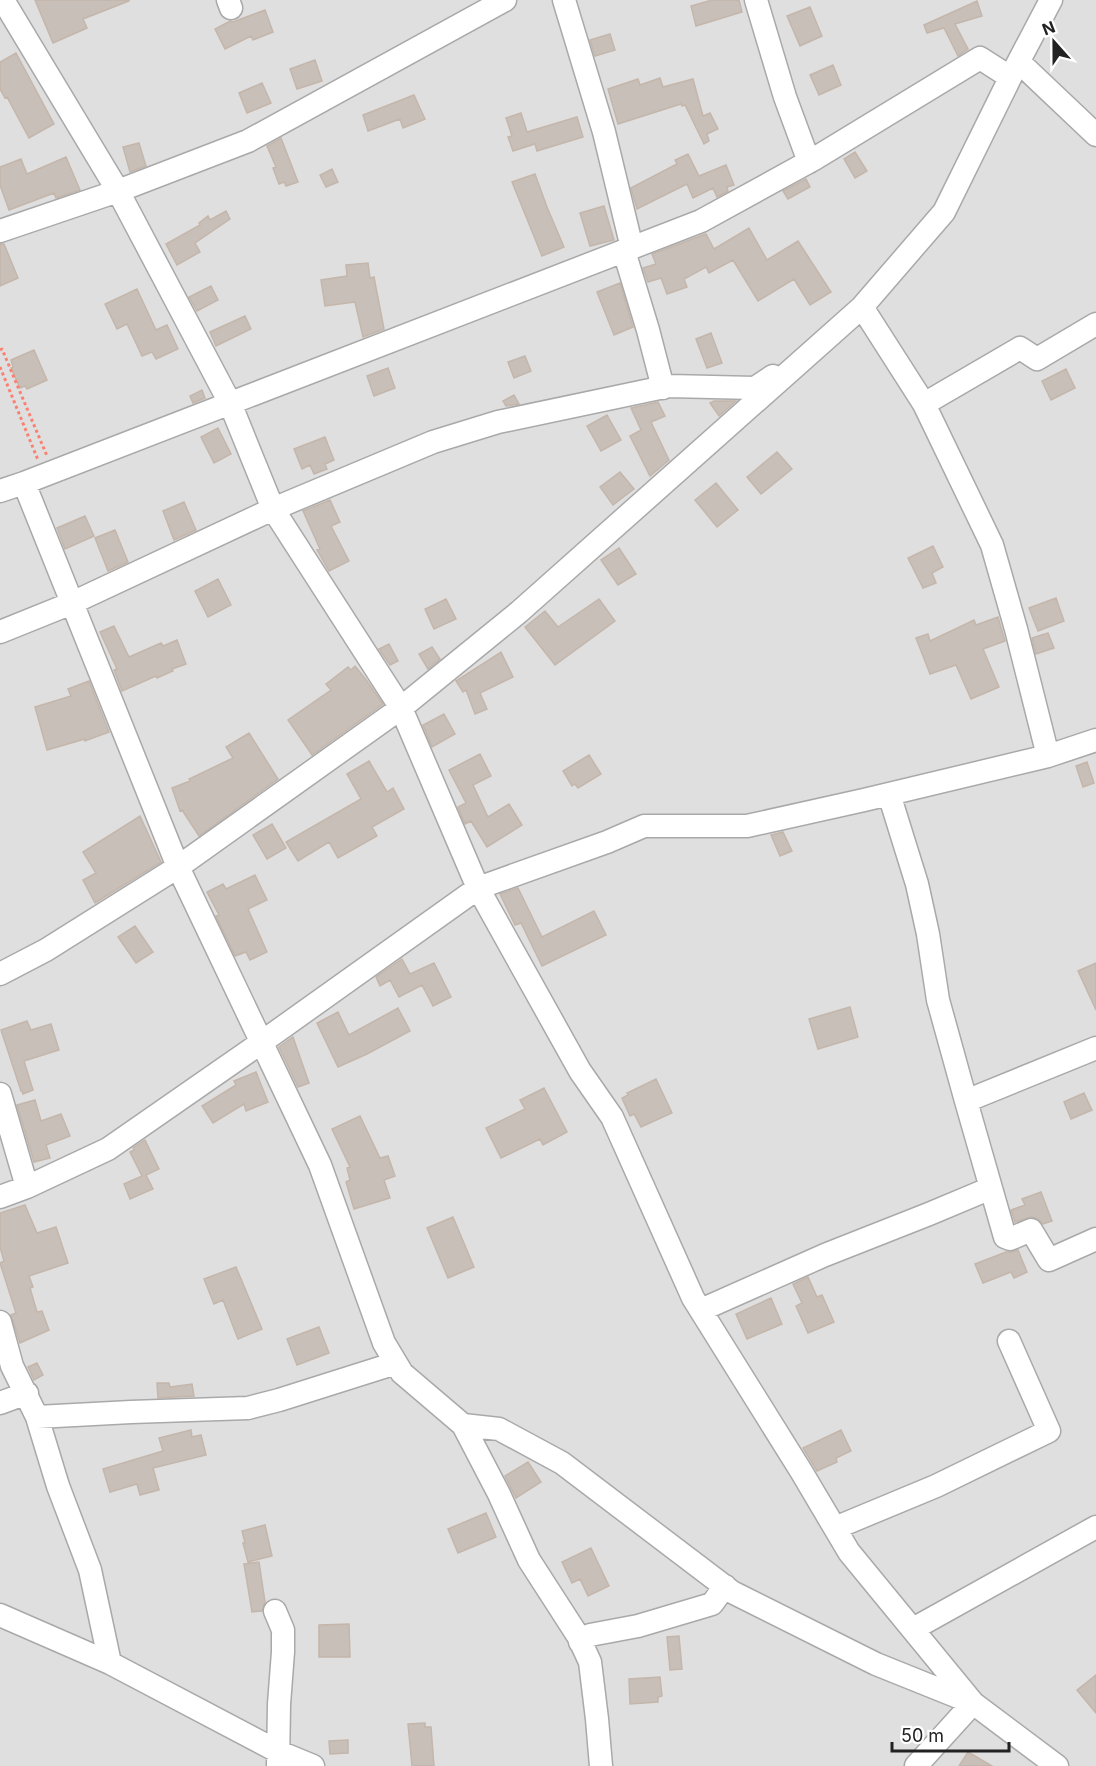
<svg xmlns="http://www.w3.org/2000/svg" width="1096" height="1766" font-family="Inter,sans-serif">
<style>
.residential{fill:#e0dfdf}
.building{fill:#c7bfb8;stroke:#c4b6ab;stroke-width:1.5}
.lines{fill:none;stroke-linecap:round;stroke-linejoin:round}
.minor-casing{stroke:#a9a9a9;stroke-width:25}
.path{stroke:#fa8072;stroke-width:3;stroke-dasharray:3 3;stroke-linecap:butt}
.minor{stroke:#fff;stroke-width:22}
</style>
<rect width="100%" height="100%" fill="#f2efe9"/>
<!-- residential -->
<path class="residential" d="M 0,0 L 1096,0 L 1096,1766 L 0,1766 Z"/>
<!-- building -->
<path class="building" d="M 35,0 L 129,0 L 129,1 L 83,19 L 87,28 L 53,43 Z
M 712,0 L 739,0 L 742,12 L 696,26 L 691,6 Z
M 977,1 L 982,16 L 955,24 L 968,49 L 958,56 L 944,28 L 927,33 L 924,25 Z
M 810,7 L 822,36 L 800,46 L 787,16 Z
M 265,10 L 273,32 L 253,40 L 251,36 L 225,49 L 215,29 L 230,21 L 233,22 Z
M 610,34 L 615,50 L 595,56 L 590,40 Z
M 16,53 L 54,124 L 29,138 L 7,97 L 5,98 L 0,89 L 0,62 Z
M 315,60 L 322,81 L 297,89 L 290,69 Z
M 833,65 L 841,85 L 819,95 L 810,75 Z
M 660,78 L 663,87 L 693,79 L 703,116 L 710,113 L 718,129 L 707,134 L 709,141 L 704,144 L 685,105 L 682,106 L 681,104 L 618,124 L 608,89 L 638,79 L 640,85 Z
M 262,83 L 271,103 L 247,113 L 239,93 Z
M 414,95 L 425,119 L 403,128 L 400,119 L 368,131 L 363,115 Z
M 521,113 L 527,132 L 577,117 L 583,137 L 537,151 L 535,144 L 513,151 L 508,137 L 512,136 L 506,118 Z
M 281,138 L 298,182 L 286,186 L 284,182 L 279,184 L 273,168 L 276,167 L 267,146 Z
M 139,143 L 146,166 L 130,172 L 123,147 Z
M 855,152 L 867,171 L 855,178 L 844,159 Z
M 688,154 L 699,176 L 726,165 L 734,185 L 727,187 L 728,191 L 717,197 L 713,188 L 693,198 L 687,184 L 637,209 L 631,188 L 677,164 L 675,160 Z
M 66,157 L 80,190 L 56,198 L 54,193 L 9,210 L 0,185 L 0,167 L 21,159 L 27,174 Z
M 332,169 L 338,182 L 326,187 L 320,175 Z
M 535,174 L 547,207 L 564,247 L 542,256 L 512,182 Z
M 806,179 L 810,187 L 788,199 L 783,191 Z
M 604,206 L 614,240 L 590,246 L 580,213 Z
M 226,211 L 230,219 L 195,243 L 200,252 L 177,265 L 166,244 L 200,225 L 199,223 L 208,216 L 210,220 Z
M 749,228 L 767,260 L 798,241 L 831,292 L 810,305 L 794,279 L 758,301 L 733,260 L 709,273 L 706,267 L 684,279 L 687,287 L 667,294 L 661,278 L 648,282 L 643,268 L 656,264 L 652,254 L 706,234 L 714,249 Z
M 0,244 L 4,244 L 18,278 L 0,286 Z
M 368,263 L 370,278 L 374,277 L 384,329 L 363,337 L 355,302 L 325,306 L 321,280 L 347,276 L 346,265 Z
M 620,283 L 633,327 L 614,335 L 597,292 Z
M 211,286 L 218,300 L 197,311 L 189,297 Z
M 137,289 L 156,330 L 167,325 L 178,349 L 156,359 L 152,352 L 142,356 L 127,324 L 117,329 L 105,304 Z
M 245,316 L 251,329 L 216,346 L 210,332 Z
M 711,333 L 722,363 L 707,368 L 696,339 Z
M 34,350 L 47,380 L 27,389 L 25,386 L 20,388 L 11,368 L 13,367 L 11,360 Z
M 525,356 L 531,371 L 514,378 L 508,362 Z
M 388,368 L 395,388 L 374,396 L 367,376 Z
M 1066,369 L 1075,388 L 1051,400 L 1042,381 Z
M 202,390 L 205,398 L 193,403 L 190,396 Z
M 514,395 L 519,404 L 506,406 L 503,401 Z
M 714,401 L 736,401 L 719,416 L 710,403 Z
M 658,402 L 665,416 L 651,422 L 669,460 L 650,476 L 630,436 L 641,430 L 631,408 Z
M 607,415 L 621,440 L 601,451 L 587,426 Z
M 218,428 L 231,454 L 214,463 L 201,437 Z
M 325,437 L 334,460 L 325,464 L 327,469 L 314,474 L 310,465 L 302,469 L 294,449 Z
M 777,452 L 792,469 L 761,494 L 747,477 Z
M 620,472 L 634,489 L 613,505 L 600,487 Z
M 716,483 L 738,510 L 717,527 L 695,500 Z
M 330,500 L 340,522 L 331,526 L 349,561 L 329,571 L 317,550 L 320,549 L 303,511 Z
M 184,502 L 196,530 L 174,540 L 163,511 Z
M 85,516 L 94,536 L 65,549 L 57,528 Z
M 115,530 L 128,562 L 108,571 L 95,538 Z
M 933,546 L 943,567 L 932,573 L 936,583 L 923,588 L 908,558 Z
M 619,548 L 636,574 L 618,585 L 601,560 Z
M 218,579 L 231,605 L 208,617 L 195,591 Z
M 1056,598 L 1064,621 L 1038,631 L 1029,608 Z
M 446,599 L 456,619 L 434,629 L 425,609 Z
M 599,599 L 615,621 L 555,665 L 525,627 L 545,611 L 558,627 Z
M 998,617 L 1005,641 L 983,649 L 999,687 L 971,699 L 956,665 L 930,674 L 916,638 L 928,634 L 930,641 L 974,620 L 976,625 Z
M 114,626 L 129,657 L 161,643 L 163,646 L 177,640 L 186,664 L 172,669 L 173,671 L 157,678 L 156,676 L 122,691 L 114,670 L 117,669 L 100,632 Z
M 1048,633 L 1054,648 L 1036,654 L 1032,638 Z
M 389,644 L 398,661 L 390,665 L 379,649 Z
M 432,647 L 440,659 L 428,669 L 419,654 Z
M 501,652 L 513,677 L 480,693 L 487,709 L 475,714 L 466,690 L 463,692 L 456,681 Z
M 355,666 L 367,681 L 383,704 L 312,755 L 288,720 L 331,690 L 326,684 L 348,667 L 351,670 Z
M 89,681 L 109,732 L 85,741 L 85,739 L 47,750 L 35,707 L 71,696 L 68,689 Z
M 444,714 L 455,734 L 432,747 L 423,725 Z
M 249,733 L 278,779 L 199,836 L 182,810 L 180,811 L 172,788 L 190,781 L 189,779 L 233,758 L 226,747 Z
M 480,754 L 491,776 L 473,785 L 488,817 L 509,804 L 522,825 L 487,847 L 471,821 L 465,824 L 458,807 L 466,803 L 449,770 Z
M 589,755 L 601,774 L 578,788 L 575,784 L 572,786 L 563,771 Z
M 369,761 L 387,792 L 393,788 L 404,809 L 372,827 L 377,836 L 338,858 L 329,842 L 298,861 L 286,842 L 361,799 L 347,774 Z
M 1087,762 L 1094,783 L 1083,787 L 1076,766 Z
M 140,816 L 161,862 L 95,903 L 83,880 L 96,873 L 83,852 Z
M 272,824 L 286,848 L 267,859 L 253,835 Z
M 783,832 L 792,851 L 780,856 L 771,835 Z
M 255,875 L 267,900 L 248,909 L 267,952 L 250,960 L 246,952 L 235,956 L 216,916 L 219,915 L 207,892 L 223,884 L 226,889 Z
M 518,888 L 542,937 L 594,911 L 606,935 L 542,966 L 521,923 L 515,925 L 500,894 Z
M 135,926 L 153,952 L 136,963 L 118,937 Z
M 402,959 L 410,974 L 434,963 L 451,997 L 433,1006 L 422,985 L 399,997 L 390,980 L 380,986 L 376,977 Z
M 1096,963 L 1096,1010 L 1078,971 Z
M 850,1007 L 858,1037 L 818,1049 L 809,1019 Z
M 398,1008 L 410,1031 L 367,1054 L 338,1067 L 317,1023 L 338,1012 L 349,1035 Z
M 27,1021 L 31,1030 L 51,1024 L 59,1050 L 24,1061 L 33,1090 L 23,1094 L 22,1091 L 21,1091 L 1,1030 Z
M 293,1037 L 309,1083 L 298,1087 L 279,1047 Z
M 256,1072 L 268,1102 L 246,1111 L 244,1104 L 213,1123 L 202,1106 L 236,1085 L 234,1081 Z
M 656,1079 L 672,1113 L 641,1127 L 634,1114 L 630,1116 L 622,1098 L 628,1095 L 627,1093 Z
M 544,1088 L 567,1132 L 543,1145 L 540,1139 L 501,1158 L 486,1128 L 525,1109 L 520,1100 Z
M 1084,1093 L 1092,1110 L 1071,1119 L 1064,1102 Z
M 35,1100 L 41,1121 L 61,1114 L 70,1136 L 46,1145 L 50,1158 L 34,1162 L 17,1105 Z
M 360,1116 L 380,1158 L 388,1156 L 395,1176 L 384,1180 L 390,1198 L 354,1209 L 346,1182 L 350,1180 L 347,1168 L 350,1167 L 332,1129 Z
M 145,1140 L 159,1169 L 146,1175 L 153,1189 L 130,1199 L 124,1184 L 142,1176 L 130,1152 L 134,1150 L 133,1148 Z
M 1041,1192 L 1052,1221 L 1043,1224 L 1038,1219 L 1031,1217 L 1015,1222 L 1011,1210 L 1025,1205 L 1022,1199 Z
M 25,1205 L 37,1233 L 56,1227 L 68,1263 L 29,1276 L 33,1287 L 30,1288 L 37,1312 L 42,1311 L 49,1330 L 20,1343 L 11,1315 L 16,1313 L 0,1263 L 4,1261 L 0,1247 L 0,1213 Z
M 453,1217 L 474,1267 L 448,1278 L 427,1228 Z
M 1018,1250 L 1027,1272 L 1014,1278 L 1011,1272 L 983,1283 L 975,1264 L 1006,1252 L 1011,1252 Z
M 236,1267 L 262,1329 L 238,1339 L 223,1300 L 214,1304 L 204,1279 Z
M 808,1277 L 817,1297 L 822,1295 L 834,1322 L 808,1333 L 796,1306 L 802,1303 L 793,1284 Z
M 771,1298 L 782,1324 L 747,1339 L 736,1314 Z
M 319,1327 L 329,1353 L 297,1365 L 287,1339 Z
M 37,1363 L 43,1375 L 34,1380 L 28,1367 Z
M 157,1383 L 169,1383 L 170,1387 L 192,1384 L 194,1396 L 158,1398 Z
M 191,1430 L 192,1437 L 201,1435 L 206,1455 L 153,1468 L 159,1490 L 140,1495 L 137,1484 L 110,1492 L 103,1469 L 163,1451 L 159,1438 Z
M 841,1430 L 851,1451 L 836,1458 L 837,1462 L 817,1471 L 803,1448 Z
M 528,1462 L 541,1482 L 516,1498 L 505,1476 Z
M 486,1513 L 496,1537 L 458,1553 L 448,1529 Z
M 265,1525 L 272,1556 L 248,1562 L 243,1543 L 245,1543 L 242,1531 Z
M 591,1548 L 609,1586 L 588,1596 L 580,1579 L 572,1583 L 562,1562 Z
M 259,1562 L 265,1602 L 262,1611 L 252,1612 L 244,1564 Z
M 349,1624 L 350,1657 L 319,1657 L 319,1625 Z
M 679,1636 L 682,1669 L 670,1670 L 667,1637 Z
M 1096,1675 L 1096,1713 L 1077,1690 Z
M 660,1677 L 662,1696 L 658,1697 L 658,1702 L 630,1704 L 629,1679 Z
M 425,1723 L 425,1727 L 431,1727 L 434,1766 L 412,1766 L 408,1724 Z
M 348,1740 L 348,1753 L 330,1754 L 329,1741 Z
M 968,1752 L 992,1766 L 959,1766 Z"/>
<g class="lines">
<defs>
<path id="minor" d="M 3,0 L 118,191 L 230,403 L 273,509 L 401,708 L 478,888 L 580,1071 L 612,1117 L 693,1298 L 801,1471 L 849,1552 L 973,1703 L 1057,1766
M 228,0 L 231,8
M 564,0 L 604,132 L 632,248
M 756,0 L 785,97 L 809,162
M 1019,62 L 1096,135
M 0,231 L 118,191 L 248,141 L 505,0
M 624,251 L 648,330 L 663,388
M 862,307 L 924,404 L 992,545 L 1016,629 L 1048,756
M 924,404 L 1020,348 L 1037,359 L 1096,324
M 24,483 L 178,867 L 320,1165 L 384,1343 L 402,1373 L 463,1425 L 499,1429 L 562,1463 L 732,1592 L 876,1664 L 973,1703 L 916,1766
M 0,491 L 24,483 L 701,221 L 814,159 L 980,58 L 1005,74 L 1011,76
M 0,632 L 72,603 L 273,509 L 433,442 L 498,422 L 669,386 L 755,388 L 773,376
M 889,794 L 917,884 L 928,934 L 938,1000 L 966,1101 L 1005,1237 L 1010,1239 L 1031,1230 L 1049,1260 L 1096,1239
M 0,974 L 46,950 L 178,867 L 401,708 L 519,612 L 862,307 L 944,212 L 1011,76 L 1051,0
M 0,1094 L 27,1187
M 966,1101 L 1096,1048
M 0,1197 L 27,1187 L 108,1149 L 262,1042 L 478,888 L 607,842 L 644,826 L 747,826 L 864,800 L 1048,756 L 1096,740
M 701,1310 L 825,1255 L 929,1214 L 991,1188
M 0,1322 L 12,1366 L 37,1417 L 58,1486 L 90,1570 L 110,1663
M 0,1403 L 27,1393
M 37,1417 L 131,1412 L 248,1408 L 279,1400 L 396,1363
M 463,1425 L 499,1494 L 529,1560 L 578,1636 L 590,1662 L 597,1719 L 601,1766
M 835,1528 L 936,1486 L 1049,1431 L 1009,1341
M 275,1611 L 283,1630 L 283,1652 L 279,1704 L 278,1765
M 0,1615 L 110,1663 L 279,1752 L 313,1766
M 913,1629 L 1096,1527
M 580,1642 L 590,1635 L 638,1626 L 712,1604 L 725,1586"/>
</defs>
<!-- minor casing -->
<use href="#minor" class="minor-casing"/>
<!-- path -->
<path class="path" d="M 0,350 L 2,349 L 47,456
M 0,367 L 38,460"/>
<!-- minor -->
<use href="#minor" class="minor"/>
</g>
<!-- north arrow -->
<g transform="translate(1054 42) rotate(339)" stroke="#ffffff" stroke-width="4.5" paint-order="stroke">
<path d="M0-4.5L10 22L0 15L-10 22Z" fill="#222222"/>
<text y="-9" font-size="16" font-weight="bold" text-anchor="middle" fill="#222222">N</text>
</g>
<!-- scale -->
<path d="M892 1742v9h117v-9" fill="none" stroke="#222222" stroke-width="3"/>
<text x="901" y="1742" font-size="18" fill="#222222" stroke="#ffffff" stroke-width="4.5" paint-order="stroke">50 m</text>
</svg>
